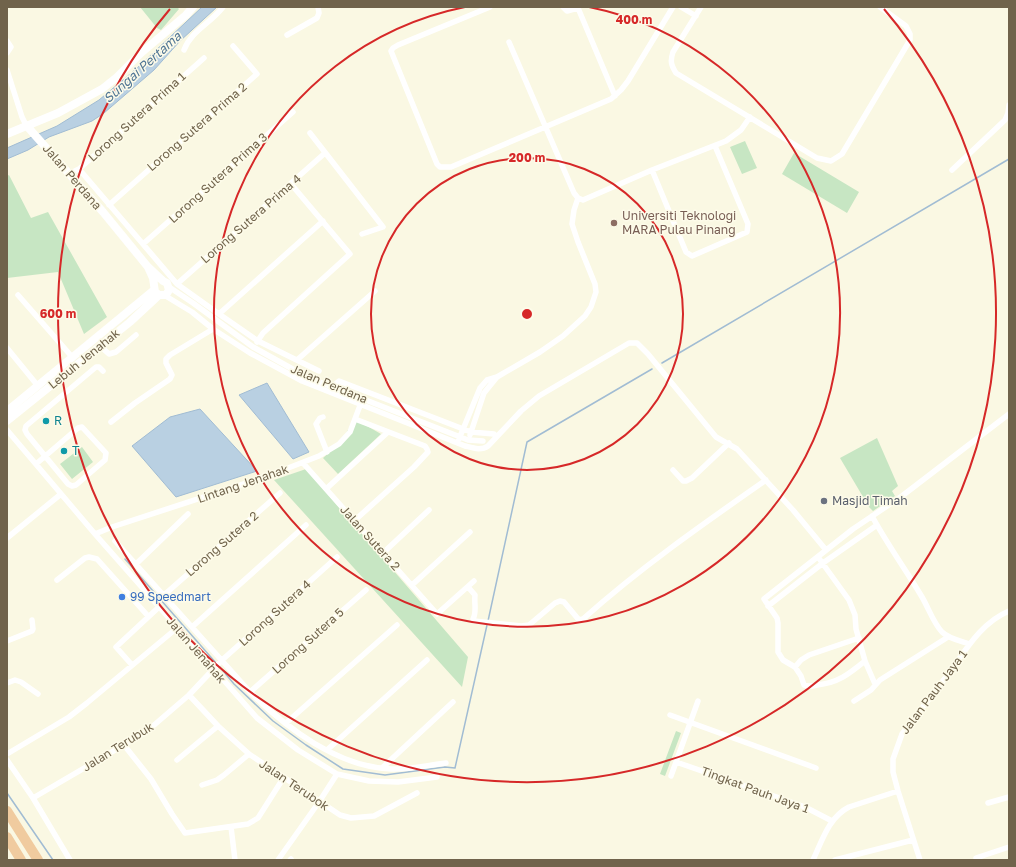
<svg xmlns="http://www.w3.org/2000/svg" width="1016" height="867" font-family="'Golos Text',sans-serif">
<style>
.green{fill:#c7e6c3}
.water{fill:#b9d0e2;stroke:#a1bcd3}
.lines{fill:none;stroke-linecap:round;stroke-linejoin:round}
.stream{stroke:#a1bcd3;stroke-width:1.5}
.street{stroke:#fff;stroke-width:5.5}
.secondary{stroke:#fff;stroke-width:8}
.highway{stroke:#f0cb9f;stroke-width:10}
.ring{fill:none;stroke:#d62828;stroke-width:2}
.education-dot{fill:#8d6e63;stroke:#fdfbe9;stroke-width:1.5}
.culture-dot{fill:#0f9aa8;stroke:#fdfbe9;stroke-width:1.5}
.worship-dot{fill:#6b7280;stroke:#fdfbe9;stroke-width:1.5}
.shop-dot{fill:#3f7fe0;stroke:#fdfbe9;stroke-width:1.5}
.labels{text-anchor:middle;stroke-width:3;stroke-linejoin:round;paint-order:stroke}
.street-label{font-size:12px;fill:#70634b;stroke:#fdfbe9}
.education-label{font-size:12px;fill:#785e54;stroke:#fdfbe9;text-anchor:start}
.culture-label{font-size:12px;fill:#0d838f;stroke:#fdfbe9;text-anchor:start}
.worship-label{font-size:12px;fill:#5b616d;stroke:#fdfbe9;text-anchor:start}
.shop-label{font-size:12px;fill:#366cbe;stroke:#fdfbe9;text-anchor:start}
.water-label{font-size:13px;font-style:italic;fill:#517695;stroke:#fdfbe9}
.centre{fill:#d62828;stroke:#fdfbe9;stroke-width:2}
.ring-label{font-size:12px;text-anchor:middle;font-weight:bold;fill:#d62828;stroke:#fdfbe9;stroke-width:3;stroke-linejoin:round;paint-order:stroke}
</style>
<rect width="100%" height="100%" fill="#faf8e3"/>
<!-- green -->
<path class="green" d="M 140,7 L 177,7 L 179,9 L 161,30 L 157,28 Z
M 745,141 L 757,168 L 742,174 L 730,147 Z
M 794,153 L 859,192 L 847,213 L 782,174 Z
M 9,175 L 31,218 L 48,212 L 107,317 L 84,334 L 58,272 L 7,278 L 7,176 Z
M 355,419 L 381,434 L 338,474 L 323,458 L 339,444 Z
M 877,438 L 898,486 L 892,491 L 895,496 L 873,511 L 869,507 L 840,458 Z
M 82,447 L 93,462 L 72,479 L 60,464 Z
M 306,469 L 468,657 L 462,687 L 274,480 Z
M 676,731 L 681,733 L 665,776 L 660,774 Z"/>
<!-- water -->
<path class="water" d="M 202,7 L 217,7 L 180,41 L 154,70 L 104,113 L 92,121 L 49,137 L 28,150 L 7,159 L 7,148 L 57,126 L 99,100 L 136,69 Z
M 267,383 L 309,452 L 293,459 L 239,395 Z
M 200,409 L 257,471 L 176,497 L 132,446 L 170,417 Z"/>
<g class="lines">
<!-- stream -->
<path class="stream" d="M 662,363 L 1009,159
M 125,559 L 216,663
M 488,621 L 527,442 L 652,369
M 219,666 L 234,684 L 273,721 L 306,745 L 343,769 L 385,775 L 445,767 L 455,768 L 487,625
M 7,793 L 53,860"/>
<!-- street -->
<path class="street" d="M 490,7 L 398,45 L 393,48 L 391,51 L 437,164 L 440,167 L 451,167 L 611,99 L 621,90 L 628,81 L 673,7
M 563,7 L 567,11 L 578,8 L 615,96
M 681,7 L 696,16
M 701,7 L 673,52 C 670,61 671,65 676,73 L 817,158 L 831,161 L 842,154 L 910,40 L 910,34 L 906,26 L 880,7
M 287,35 L 317,18 L 319,13 L 318,7
M 7,41 L 11,47 L 7,53
M 509,42 L 574,193 L 578,198 L 583,200 L 652,170 L 726,141 L 741,130 L 750,117
M 184,50 C 191,31 211,23 223,7
M 7,70 L 22,117 L 26,125
M 310,133 L 383,227 L 362,234
M 79,169 L 177,284 L 219,314 L 258,341 L 319,371
M 652,170 L 686,252 L 692,256 L 747,232 L 748,224 L 715,146
M 952,170 L 1005,120 L 1008,113 L 1009,105
M 69,174 L 79,169 L 204,58
M 109,205 L 257,74 L 233,46
M 143,244 L 293,112
M 177,284 L 325,153
M 169,287 L 193,303 L 253,347 L 307,377 L 468,440 L 483,441
M 18,295 L 73,358
M 164,295 L 192,312 L 213,329 L 250,353 L 302,381 L 465,446 C 473,448 481,451 488,446 L 521,411 L 539,396 L 629,343 L 637,343 L 648,354 L 716,437 L 737,449 L 793,510 L 826,550
M 219,314 L 323,221
M 257,342 L 263,333 L 350,254 L 291,184
M 100,346 L 109,354 L 116,352 L 136,335
M 7,348 L 38,386
M 297,360 L 375,291
M 332,387 L 339,381 L 471,432 L 494,434
M 323,417 L 320,418 L 316,424 L 327,452
M 111,422 L 135,403 L 170,379 L 172,375 L 166,363 L 166,359 L 170,355 L 213,329
M 7,430 L 95,534 L 257,718 L 298,750 L 337,774 L 369,781 L 398,782 L 437,777
M 470,435 L 484,393 L 497,377
M 459,439 L 480,388 L 487,380 L 497,377 L 540,352 L 563,336 L 585,316 L 591,307 L 596,292 L 595,284 L 578,242 L 572,224 L 574,210 L 578,198
M 303,463 L 437,614 L 474,581
M 36,464 L 78,428 L 82,427 L 106,453 L 105,460 L 76,485 L 72,486 L 68,484 L 27,434 L 25,430 L 26,426 L 96,367 L 99,367 L 103,371
M 673,470 L 683,481 L 686,481 L 692,478 L 729,443
M 326,489 L 388,432
M 872,516 C 887,544 906,570 922,597 C 929,609 933,622 942,632 C 949,639 961,641 970,644
M 354,521 L 414,467 L 428,452 L 427,449 L 425,446 L 355,419
M 95,534 L 112,527 L 265,477 L 319,456 L 339,444 L 350,432 L 361,403
M 7,538 L 61,494
M 115,541 L 250,692 C 286,728 338,767 391,769 C 408,770 428,765 446,763
M 383,553 L 429,510
M 818,557 L 849,600 L 855,615 L 856,629 L 865,661 L 875,684
M 136,564 L 188,514
M 57,580 L 85,558 L 89,557 L 97,559 L 148,616
M 412,585 L 470,532
M 468,587 L 475,595 C 474,604 477,612 473,619 L 474,621 L 521,626 L 529,625 L 555,603 L 560,601 L 564,602 L 579,620 L 583,619 C 640,568 703,524 766,480
M 164,595 L 280,493
M 768,606 L 823,563 L 877,525
M 192,627 L 306,525
M 7,641 L 32,631 L 33,629 L 32,620
M 865,661 C 849,674 838,683 817,685 C 812,686 808,687 804,685 L 801,676 L 795,667 L 783,660 L 778,652 L 778,623 L 777,618 L 764,599 L 853,529 L 902,496 L 1009,414
M 132,665 L 116,647 L 159,607
M 795,667 L 801,660 L 809,655 L 859,638
M 7,683 L 15,680 L 21,682 L 38,694
M 250,692 L 366,590
M 189,695 L 218,726 L 249,754 L 340,815 L 351,818 L 374,816 L 417,793
M 854,701 L 871,690 L 880,680 L 948,637
M 670,715 L 816,768
M 286,723 L 397,625
M 124,745 L 151,779 L 172,814 L 185,833 L 248,824 L 258,818 L 284,777
M 327,750 L 427,660
M 7,754 L 69,717 L 87,703 L 177,628
M 7,760 L 33,798 L 70,860
M 177,760 L 218,726
M 676,762 L 805,807 L 832,821
M 382,768 L 453,702
M 671,776 L 698,701
M 202,785 L 217,780 L 224,775 L 249,754
M 33,798 L 146,732 L 189,695 L 221,661 L 337,557
M 988,803 L 1009,797
M 231,827 L 235,860
M 976,858 L 1009,847
M 278,860 L 319,802 L 337,774
M 290,860 L 291,859
M 813,860 C 822,841 829,817 849,807 L 898,791
M 835,860 L 913,840
M 920,860 L 898,791 L 893,772 L 893,759 L 902,734 C 917,715 931,696 946,677 C 964,653 980,623 1009,611"/>
<!-- secondary -->
<path class="secondary" d="M 26,125 L 103,212 L 148,267 L 163,281 L 167,283 L 169,290 L 166,295 L 159,295 L 155,292 L 153,278 L 148,267
M 7,134 L 58,113 L 102,89 L 117,77 L 141,53 L 186,15 L 193,7
M 7,411 L 154,290
M 7,421 L 130,322 L 159,295"/>
<!-- highway -->
<path class="highway" d="M 7,811 L 38,860
M 7,837 L 21,860"/>
</g>
<!-- distance rings -->
<g class="ring">
<circle cx="527" cy="314" r="156"/>
<path d="M589 7A313 313 0 1 1 465 7"/>
<path d="M884 9A469 469 0 1 1 170 9"/>
</g>
<!-- markers -->
<circle class="education-dot" cx="614" cy="223" r="4"/>
<g class="culture-dot">
<circle cx="46" cy="421" r="4"/>
<circle cx="64" cy="451" r="4"/>
</g>
<circle class="worship-dot" cx="824" cy="501" r="4"/>
<circle class="shop-dot" cx="122" cy="597" r="4"/>
<g class="labels">
<!-- street labels -->
<g class="street-label">
<text transform="translate(137 117) rotate(-42)" y="4">Lorong Sutera Prima 1</text>
<text transform="translate(197 127) rotate(-41)" y="4">Lorong Sutera Prima 2</text>
<text transform="translate(72 177) rotate(49)" y="4">Jalan Perdana</text>
<text transform="translate(218 178) rotate(-42)" y="4">Lorong Sutera Prima 3</text>
<text transform="translate(251 219) rotate(-41)" y="4">Lorong Sutera Prima 4</text>
<text transform="translate(84 359) rotate(-39)" y="4">Lebuh Jenahak</text>
<text transform="translate(329 384) rotate(23)" y="4">Jalan Perdana</text>
<text transform="translate(243 484) rotate(-19)" y="4">Lintang Jenahak</text>
<text transform="translate(370 538) rotate(48)" y="4">Jalan Sutera 2</text>
<text transform="translate(222 544) rotate(-41)" y="4">Lorong Sutera 2</text>
<text transform="translate(275 613) rotate(-42)" y="4">Lorong Sutera 4</text>
<text transform="translate(308 641) rotate(-42)" y="4">Lorong Sutera 5</text>
<text transform="translate(196 650) rotate(49)" y="4">Jalan Jenahak</text>
<text transform="translate(934 692) rotate(-53)" y="4">Jalan Pauh Jaya 1</text>
<text transform="translate(118 747) rotate(-32)" y="4">Jalan Terubuk</text>
<text transform="translate(294 785) rotate(34)" y="4">Jalan Terubok</text>
<text transform="translate(755 790) rotate(20)" y="4">Tingkat Pauh Jaya 1</text>
</g>
<!-- education labels -->
<g class="education-label">
<text x="622" y="220">Universiti Teknologi<tspan x="622" dy="14">MARA Pulau Pinang</tspan></text>
</g>
<!-- culture labels -->
<g class="culture-label">
<text x="54" y="425">R</text>
<text x="72" y="455">T</text>
</g>
<!-- worship labels -->
<g class="worship-label">
<text x="832" y="505">Masjid Timah</text>
</g>
<!-- shop labels -->
<g class="shop-label">
<text x="130" y="601">99 Speedmart</text>
</g>
<!-- water labels -->
<g class="water-label">
<text transform="translate(142 67) rotate(-42)" y="5">Sungai Pertama</text>
</g>
</g>
<circle cx="527" cy="314" r="6" class="centre"/>
<g class="ring-label">
<text x="634" y="24">400 m</text>
<text x="527" y="162">200 m</text>
<text x="58" y="318">600 m</text>
</g>
<!-- border -->
<rect width="1016" height="867" fill="none" stroke="#70634b" stroke-width="16"/>
</svg>
